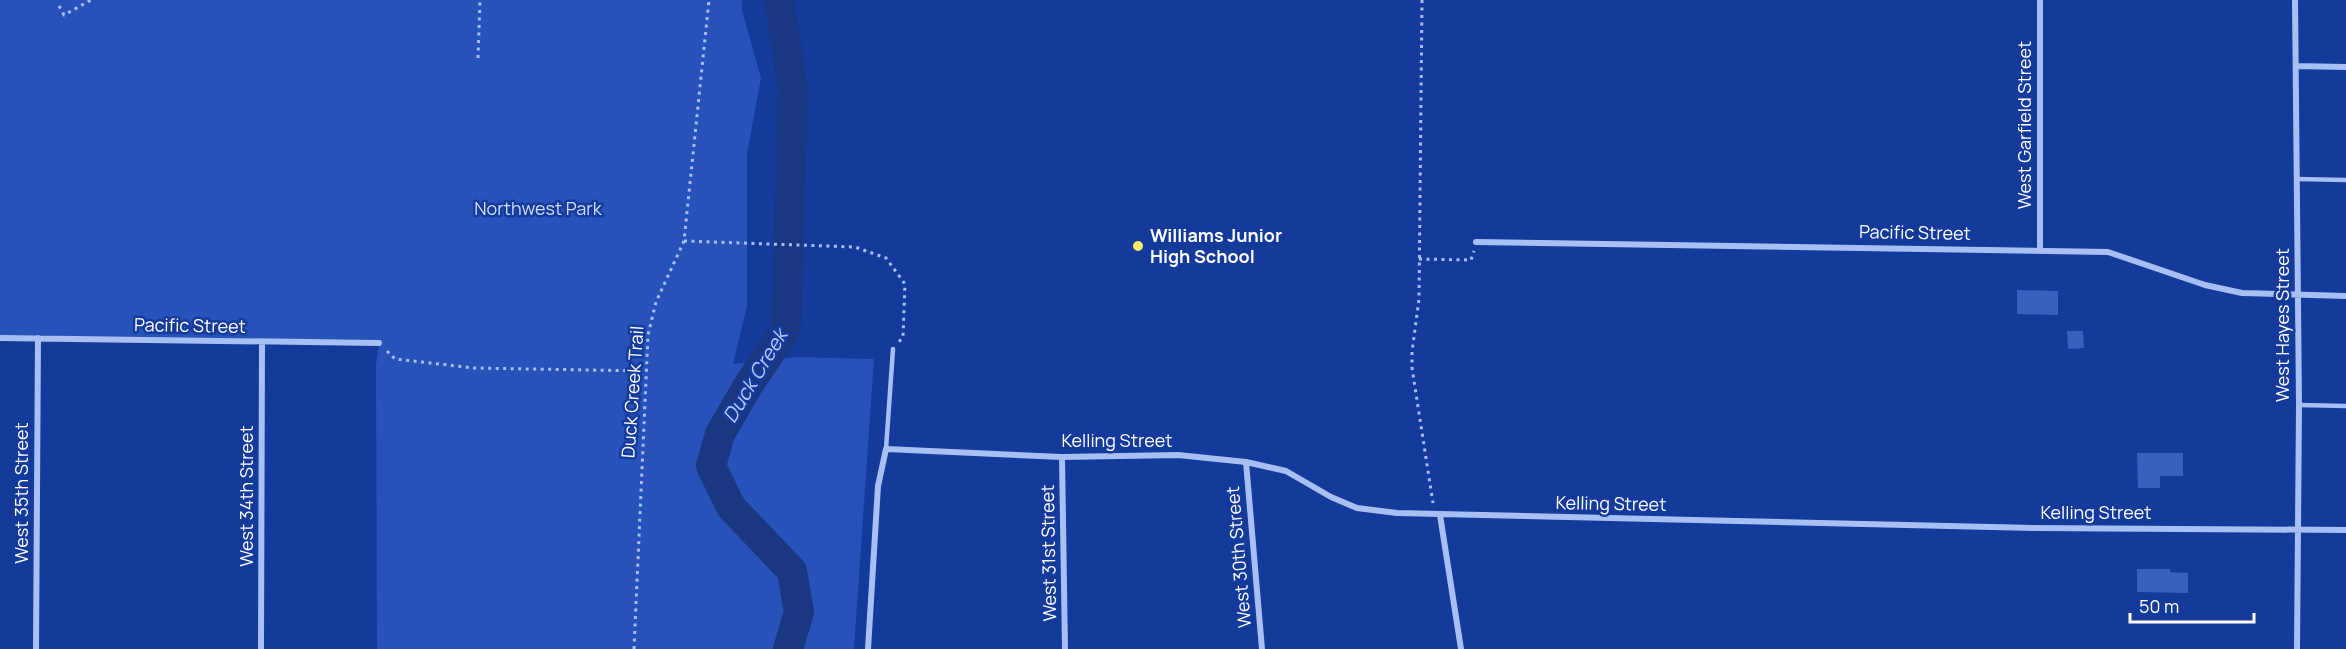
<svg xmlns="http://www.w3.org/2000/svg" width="2346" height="649" font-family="Manrope,sans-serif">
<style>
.green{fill:#2752b9}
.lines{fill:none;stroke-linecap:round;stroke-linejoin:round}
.river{stroke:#1a3781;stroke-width:30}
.building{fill:#3860c0}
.path{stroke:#a8bff3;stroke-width:3;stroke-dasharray:3 4.5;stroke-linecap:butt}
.lane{stroke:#a8bff3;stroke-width:4.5}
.street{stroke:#a8bff3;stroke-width:6}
.poi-dot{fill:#ffeb6a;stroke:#143a9b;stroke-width:2}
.labels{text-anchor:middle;stroke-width:5;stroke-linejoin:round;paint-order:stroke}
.street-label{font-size:18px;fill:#fff;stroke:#143a9b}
.park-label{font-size:18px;fill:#d0defd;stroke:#143a9b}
.poi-label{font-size:18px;font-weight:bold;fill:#fff;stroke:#143a9b;text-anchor:start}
.water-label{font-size:20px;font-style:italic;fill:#b5cafa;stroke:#143a9b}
</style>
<rect width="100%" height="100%" fill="#143a9b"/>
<!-- green -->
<path class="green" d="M 0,0 L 742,0 L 742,10 L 761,78 L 747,154 L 747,306 L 733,364 L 797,357 L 874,359 L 854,649 L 377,649 L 376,365 L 379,343 L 0,338 Z"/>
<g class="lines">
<!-- river -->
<path class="river" d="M 779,0 L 793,89 L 786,329 L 749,384 L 720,434 L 711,466 L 731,507 L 792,571 L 799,612 L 788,649"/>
</g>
<!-- building -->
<path class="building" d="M 2017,290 L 2058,291 L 2058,315 L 2017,314 Z
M 2067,331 L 2083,331 L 2084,348 L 2068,349 Z
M 2137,453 L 2183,453 L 2183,476 L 2160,476 L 2160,488 L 2138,488 Z
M 2137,569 L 2170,569 L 2170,572 L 2188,573 L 2188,593 L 2137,592 Z"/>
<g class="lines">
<!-- path -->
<path class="path" d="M 1422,0 L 1419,299 L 1412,352 L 1412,368 L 1433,503
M 59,6 L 64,15 L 91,0
M 478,58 L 480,0
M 684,241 L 855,247 L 886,258 L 905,284 L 903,337 L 898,343
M 1419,259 L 1471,260 L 1474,251
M 387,351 L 395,359 L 474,368 L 645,371
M 634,649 L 648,335 L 656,302 L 684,241 L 709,0"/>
<!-- lane -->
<path class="lane" d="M 2297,179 L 2346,180
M 2299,405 L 2346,406
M 886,449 L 893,349"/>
<!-- street -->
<path class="street" d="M 2295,0 L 2299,405 L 2297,649
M 2296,66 L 2346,67
M 1476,242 L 2108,252 L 2205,285 L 2242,293 L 2346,296
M 2040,250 L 2040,0
M 0,338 L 379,343
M 1062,457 L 1065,649
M 1246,462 L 1262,649
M 1440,515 L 1461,649
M 36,649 L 38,338
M 261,649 L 262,343
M 868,649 L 878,486 L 886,449 L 1062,457 L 1178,455 L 1246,462 L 1286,471 L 1331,497 L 1357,508 L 1397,513 L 2035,528 L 2346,530"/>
</g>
<!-- markers -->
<circle class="poi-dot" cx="1138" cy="246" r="6"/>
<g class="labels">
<!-- street labels -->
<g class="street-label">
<text transform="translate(2025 125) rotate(-90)" y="6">West Garfield Street</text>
<text transform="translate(1915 233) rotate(1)" y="6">Pacific Street</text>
<text transform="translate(2283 325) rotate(-90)" y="6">West Hayes Street</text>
<text transform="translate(190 326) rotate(1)" y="6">Pacific Street</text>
<text transform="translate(633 392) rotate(-86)" y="6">Duck Creek Trail</text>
<text x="1117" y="447">Kelling Street</text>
<text transform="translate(22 493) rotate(-90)" y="6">West 35th Street</text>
<text transform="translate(247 496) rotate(-90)" y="6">West 34th Street</text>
<text transform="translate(1611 504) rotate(1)" y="6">Kelling Street</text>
<text x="2096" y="519">Kelling Street</text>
<text transform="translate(1049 553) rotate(-91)" y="6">West 31st Street</text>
<text transform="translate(1239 557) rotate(-95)" y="6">West 30th Street</text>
</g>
<!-- park labels -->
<g class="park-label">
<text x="538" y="215">Northwest Park</text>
</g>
<!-- poi labels -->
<g class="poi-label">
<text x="1150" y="242">Williams Junior<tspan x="1150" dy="21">High School</tspan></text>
</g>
<!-- water labels -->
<g class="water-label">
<text transform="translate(755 376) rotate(-59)" y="7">Duck Creek</text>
</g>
</g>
<!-- scale -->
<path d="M2130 613v9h124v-9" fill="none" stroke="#ffffff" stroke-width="3"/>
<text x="2139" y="613" font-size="18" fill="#ffffff" stroke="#143a9b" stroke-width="4.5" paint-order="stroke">50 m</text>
</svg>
